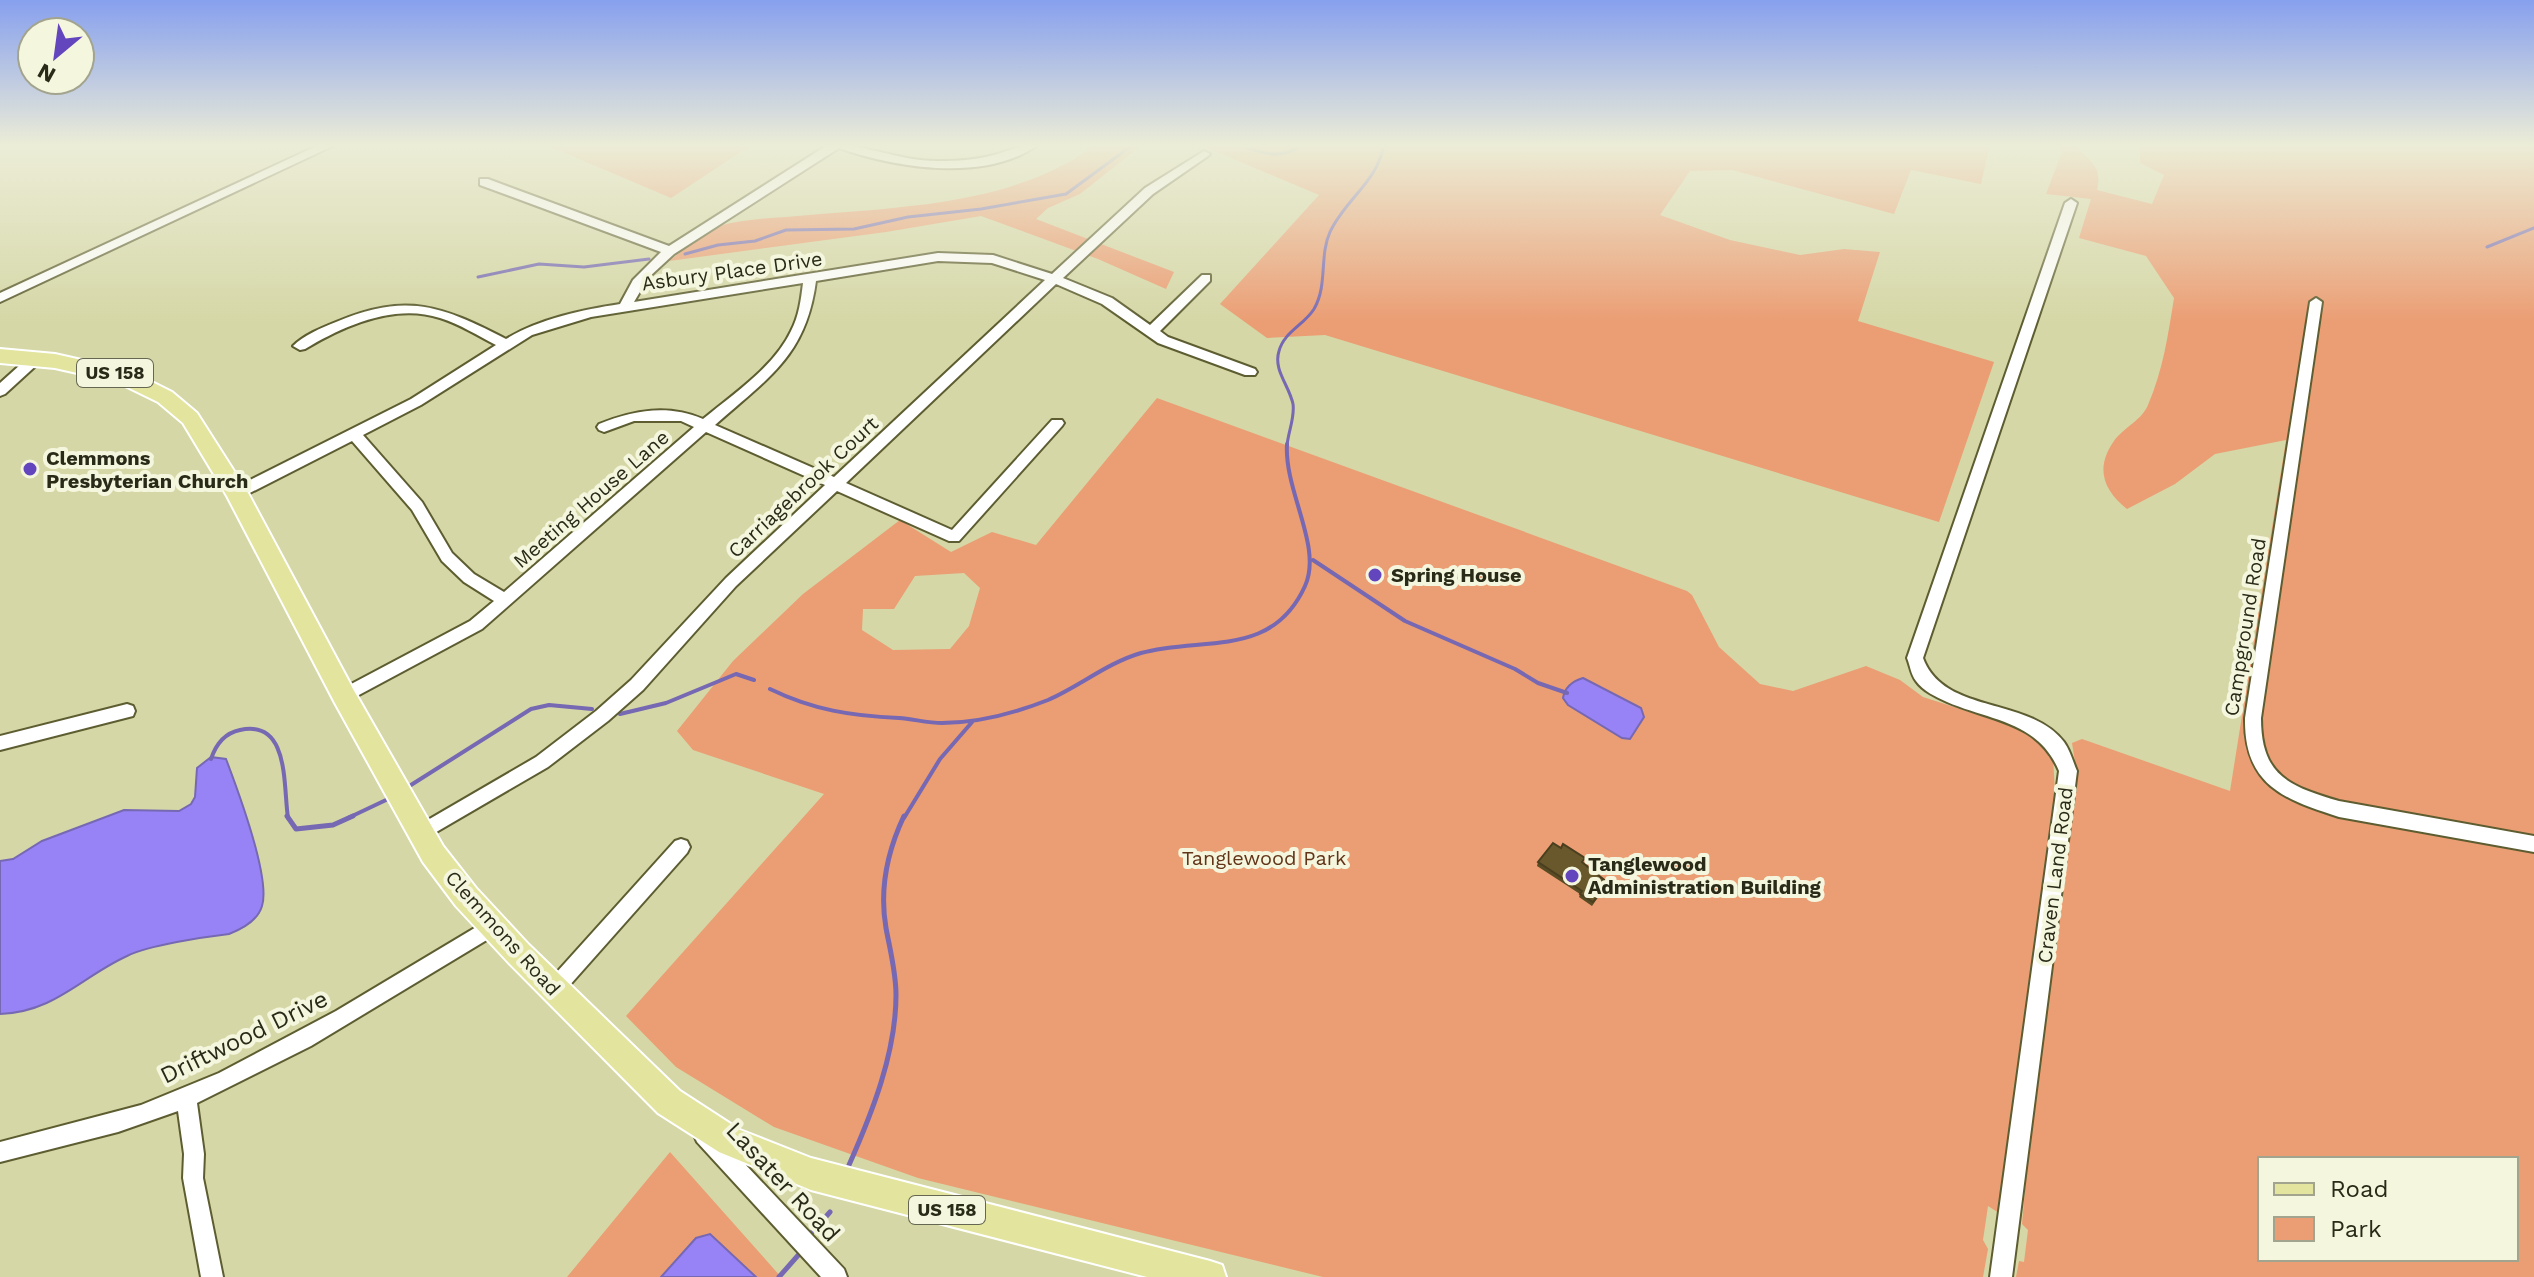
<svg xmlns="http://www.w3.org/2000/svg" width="2534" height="1277" font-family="'Work Sans',sans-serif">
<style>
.green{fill:#eb9d73;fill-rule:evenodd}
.water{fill:#9783f6;stroke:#7668b3;stroke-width:2}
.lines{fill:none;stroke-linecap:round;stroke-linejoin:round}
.stream-far2{stroke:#7668b3;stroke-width:3}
.stream-far1{stroke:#7668b3;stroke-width:4}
.stream{stroke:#7668b3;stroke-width:5}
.minor-casing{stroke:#5d5d31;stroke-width:4}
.primary-casing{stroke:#fff;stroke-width:4}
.minor{fill:#fff;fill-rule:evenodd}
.primary{fill:#e3e49d;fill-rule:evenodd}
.wall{fill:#594c25}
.building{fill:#68582b;stroke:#493e1e;stroke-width:2}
.poi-dot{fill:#6345be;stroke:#f5f6de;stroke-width:3}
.labels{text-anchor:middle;stroke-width:8;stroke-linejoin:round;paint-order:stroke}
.shield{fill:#f5f6de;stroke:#666753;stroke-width:2}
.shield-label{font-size:18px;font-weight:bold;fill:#292a17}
.street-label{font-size:20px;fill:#292a17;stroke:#f5f6de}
.poi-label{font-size:20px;font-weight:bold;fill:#292a17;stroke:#f5f6de;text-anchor:start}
.park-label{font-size:20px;fill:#623418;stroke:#f5f6de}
.near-street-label{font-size:24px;fill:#292a17;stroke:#f5f6de}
</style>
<rect width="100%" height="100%" fill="#d5d7a6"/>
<!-- green -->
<path class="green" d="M 544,144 L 753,144 L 671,198 Z
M 1096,144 L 1143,144 L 1080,194 L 1048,208 L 1036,219 L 1174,272 L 1166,289 L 1098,259 L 981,216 L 886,232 L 669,261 C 683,251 702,231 719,226 C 747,218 780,218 809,215 C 902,207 1019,204 1096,144 Z
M 1198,144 L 1990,144 L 1981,184 L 1911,170 L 1894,214 L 1732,170 L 1690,171 L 1660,215 L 1730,240 L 1800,255 L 1844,249 L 1880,252 L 1858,321 L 1994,362 L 1939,522 L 1325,335 L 1267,338 L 1220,304 L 1319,195 Z
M 2059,144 L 2074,144 C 2088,161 2103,164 2097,190 L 2152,204 L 2164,175 L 2140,163 L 2140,144 L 2534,144 L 2534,1277 L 2016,1277 L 2019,1261 L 2024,1262 L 2028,1230 L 2022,1224 L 2032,1110 L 2075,762 L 2072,743 L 2082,739 L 2230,791 L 2286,440 L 2215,454 L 2175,484 L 2127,509 C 2103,490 2095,468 2114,441 C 2123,428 2142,420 2148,405 C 2163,370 2168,336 2174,298 L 2146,256 L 2079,238 L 2091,199 L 2046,194 L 2062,152 ZM 2260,1159 L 2516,1159 L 2516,1259 L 2260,1259 Z
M 1157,398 L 1687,591 L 1692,595 L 1719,647 L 1760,684 L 1793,691 L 1866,666 L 1900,680 L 1923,697 L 2032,732 L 2053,757 L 2055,792 L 2021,1076 L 1999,1213 L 1988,1206 L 1983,1240 L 1988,1249 L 1983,1277 L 1323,1277 L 918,1178 L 774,1127 L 676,1067 L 626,1016 L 824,794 L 693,750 L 677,731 L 733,661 L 803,594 L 900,520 L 951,552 L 992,532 L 1036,545 ZM 964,573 L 980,588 L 969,626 L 950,649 L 893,650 L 862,630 L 863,609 L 894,609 L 915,576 Z
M 670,1152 L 781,1277 L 567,1277 Z"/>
<!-- water -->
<path class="water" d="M 1583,678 L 1641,708 L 1644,717 L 1630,739 L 1622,738 L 1568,705 L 1563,698 C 1565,686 1573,681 1583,678 Z
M 211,757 L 226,759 C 237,788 271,878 262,906 C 258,920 242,929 229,934 C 204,937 149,945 127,956 C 81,977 55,1012 0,1014 L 0,861 L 13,859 L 42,841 L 124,810 L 179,811 L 191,804 L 195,797 L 197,768 Z
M 710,1234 L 756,1277 L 661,1277 L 696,1238 Z"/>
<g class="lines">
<!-- stream-far2 -->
<path class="stream-far2" d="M 1237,144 C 1260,153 1282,161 1303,144
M 2487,247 L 2534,228
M 685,254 L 718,245 L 755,241 L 786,230 L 854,229 L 908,217 L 981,209 L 1066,194 L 1134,144
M 478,277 L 539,264 L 584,267 L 649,259
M 1287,446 C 1288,432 1295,418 1293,404 C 1289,385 1273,370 1279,351 C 1284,332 1304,325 1314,309 C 1328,285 1319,256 1330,232 C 1345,199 1378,182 1384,144"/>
<!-- stream-far1 -->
<path class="stream-far1" d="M 1313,560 L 1405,621 L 1515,669 L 1538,683 L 1567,693
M 770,689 C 813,710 852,716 899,718 C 913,719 928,723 942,723 C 977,723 1015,713 1048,700 C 1080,686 1107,663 1141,653 C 1203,636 1272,659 1305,586 C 1323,547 1284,491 1287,444
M 620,714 L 666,703 L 736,674 L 754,680
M 211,759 C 216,744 225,733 240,730 C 290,719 283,786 288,818
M 411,785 L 531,709 L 549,705 L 592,709
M 348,818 L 386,800
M 904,818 L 940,759 L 973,721"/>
<!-- stream -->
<path class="stream" d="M 287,816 L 296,829 L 333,825 L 353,816
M 849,1165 C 872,1113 896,1053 896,995 C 896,972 890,950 886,928 C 879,888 887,852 904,816
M 808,1237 L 830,1212
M 779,1277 L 801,1252"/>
<defs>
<path id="minor" d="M 321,144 L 337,144 L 0,302 L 0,293 Z
M 829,144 C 866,144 902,162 940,161 C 957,161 974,160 990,156 C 1007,152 1021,144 1039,144 C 987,183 896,168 839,148 L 674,254 L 648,278 L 634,302 L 938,253 L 993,255 L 1052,274 L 1145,188 L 1204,151 L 1210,154 L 1208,156 L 1153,194 L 1063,278 L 1112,298 L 1150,325 L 1202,275 L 1210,275 L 1210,281 L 1160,331 L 1168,337 L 1255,369 L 1257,372 L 1255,375 L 1245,375 L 1158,343 L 1102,304 L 1056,284 L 846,483 L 952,530 L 1052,420 L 1062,420 L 1064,423 L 1062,426 L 959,541 L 949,541 L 837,491 L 736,586 L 643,690 L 608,721 L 548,767 L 426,838 L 420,841 L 414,838 L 411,833 L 414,828 L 536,757 L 596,711 L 631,680 L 726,578 L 825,485 L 706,432 L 482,629 L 344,703 L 338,701 L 336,696 L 338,691 L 470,621 L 494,601 L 464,582 L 442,561 L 412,510 L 352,441 L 242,497 L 237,498 L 230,493 L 232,489 L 411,399 L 496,345 C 478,336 460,324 440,318 C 395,303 343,326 305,349 L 300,350 L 293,346 C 304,335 321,328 336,322 C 407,292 442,306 506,339 C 539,319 581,310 620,304 L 633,280 L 661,252 L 480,185 L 480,179 L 488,179 L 669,246 ZM 938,261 L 992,263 L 1045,280 L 834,477 L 715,425 C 769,377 806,356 816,281 ZM 803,283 C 801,299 799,316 791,331 C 774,367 733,394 703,419 C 668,404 634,410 599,424 L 597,427 L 599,430 L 604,432 L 634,421 L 681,421 L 694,427 L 504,592 L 474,574 L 452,553 L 422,502 L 363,435 L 421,405 L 532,335 L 591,317 Z
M 2071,199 L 2077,203 L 1923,658 C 1944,715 2029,696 2064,742 C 2070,750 2073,762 2077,771 L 2012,1277 L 1990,1277 L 2059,771 C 2038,721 1991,721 1947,702 C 1936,697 1923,691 1916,681 C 1911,675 1910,665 1907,658 L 2065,203 Z
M 2316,298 L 2322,302 L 2261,718 C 2261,776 2289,786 2339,801 L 2534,836 L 2534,852 L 2339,817 C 2283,799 2244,785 2245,718 L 2310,302 Z
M 35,355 L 42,359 L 40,362 L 5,394 L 0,396 L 0,383 L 30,356 Z
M 127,704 L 133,706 L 135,711 L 133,716 L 0,750 L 0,736 Z
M 681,839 L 687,841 L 690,847 L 687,853 L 561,995 L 554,998 L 547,995 L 544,989 L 547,983 L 675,841 Z
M 493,917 L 500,920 L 502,926 L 500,932 L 311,1046 L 197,1103 L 204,1154 L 203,1178 L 223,1277 L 201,1277 L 183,1178 L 184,1154 L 178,1111 L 118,1132 L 0,1162 L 0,1142 L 141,1105 L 219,1073 L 336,1011 Z
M 704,1125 L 711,1128 L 844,1269 L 847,1277 L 821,1277 L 697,1142 L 694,1135 L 697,1128 Z"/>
<path id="primary" d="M 0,349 L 55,354 L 130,371 L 172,392 L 197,413 L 248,493 L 353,689 L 443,846 L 476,888 L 529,945 L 680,1091 L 740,1130 L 811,1158 L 1210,1261 L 1222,1265 L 1226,1277 L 1147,1277 L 811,1190 L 719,1152 L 658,1113 L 509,963 L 456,906 L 423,862 L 335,703 L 227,496 L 183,423 L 158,402 L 117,382 L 55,368 L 0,363 Z"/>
</defs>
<!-- minor casing -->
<use href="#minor" class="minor-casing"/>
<!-- primary casing -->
<use href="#primary" class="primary-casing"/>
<!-- minor -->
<use href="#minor" class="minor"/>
<!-- primary -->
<use href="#primary" class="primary"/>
</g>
<!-- wall -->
<path class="wall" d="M 1538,862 L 1608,883 L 1592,906 L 1579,897 L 1580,894 L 1537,866 Z"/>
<!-- building -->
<path class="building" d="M 1553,843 L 1561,848 L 1563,844 L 1585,858 L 1582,862 L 1608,883 L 1593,902 L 1580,894 L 1582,891 L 1538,862 Z"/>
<!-- sky -->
<linearGradient id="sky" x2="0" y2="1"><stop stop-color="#87a0ee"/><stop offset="0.45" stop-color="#ecedd7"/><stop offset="1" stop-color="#ecedd7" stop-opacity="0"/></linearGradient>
<rect width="2534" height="323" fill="url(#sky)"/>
<!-- markers -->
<g class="poi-dot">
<circle cx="30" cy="469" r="8"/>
<circle cx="1375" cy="575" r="8"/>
<circle cx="1572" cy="876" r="8"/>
</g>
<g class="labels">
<!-- shield labels -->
<g class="shield">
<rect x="77" y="359" width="76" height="28" rx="6"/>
<rect x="909" y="1196" width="76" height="28" rx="6"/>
</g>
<g class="shield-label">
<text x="115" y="379">US 158</text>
<text x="947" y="1216">US 158</text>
</g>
<!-- street labels -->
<g class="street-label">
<text transform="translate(732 271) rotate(-8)" y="7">Asbury Place Drive</text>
<text transform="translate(803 487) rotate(-43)" y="7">Carriagebrook Court</text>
<text transform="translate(591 499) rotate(-41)" y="7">Meeting House Lane</text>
<text transform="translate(2245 627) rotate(-81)" y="7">Campground Road</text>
<text transform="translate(2055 875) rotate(-83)" y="7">Craven Land Road</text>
<text transform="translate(503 933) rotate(48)" y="7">Clemmons Road</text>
</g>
<!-- poi labels -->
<g class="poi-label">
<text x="46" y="465">Clemmons<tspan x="46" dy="23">Presbyterian Church</tspan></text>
<text x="1391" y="582">Spring House</text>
<text x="1588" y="871">Tanglewood<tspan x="1588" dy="23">Administration Building</tspan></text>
</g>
<!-- park labels -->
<g class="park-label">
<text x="1264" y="865">Tanglewood Park</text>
</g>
<!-- near-street labels -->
<g class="near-street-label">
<text transform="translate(244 1037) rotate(-26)" y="8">Driftwood Drive</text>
<text transform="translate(783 1182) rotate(47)" y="8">Lasater Road</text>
</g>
</g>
<!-- legend -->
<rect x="2258" y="1157" width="260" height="104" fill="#f5f6de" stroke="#a3a48e" stroke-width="2"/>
<rect x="2274" y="1183" width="40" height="12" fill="#e3e49d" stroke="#a3a48e" stroke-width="2"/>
<text x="2330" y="1197" font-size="24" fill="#292a17">Road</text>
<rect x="2274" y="1217" width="40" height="24" fill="#eb9d73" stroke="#a3a48e" stroke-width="2"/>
<text x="2330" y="1237" font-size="24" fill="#292a17">Park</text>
<!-- north arrow -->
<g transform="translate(56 56) rotate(209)"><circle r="38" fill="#f5f6de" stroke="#a3a48e" stroke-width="2"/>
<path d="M0-6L14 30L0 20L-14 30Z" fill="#6345be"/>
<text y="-12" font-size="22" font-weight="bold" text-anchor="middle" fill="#292a17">N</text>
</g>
</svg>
